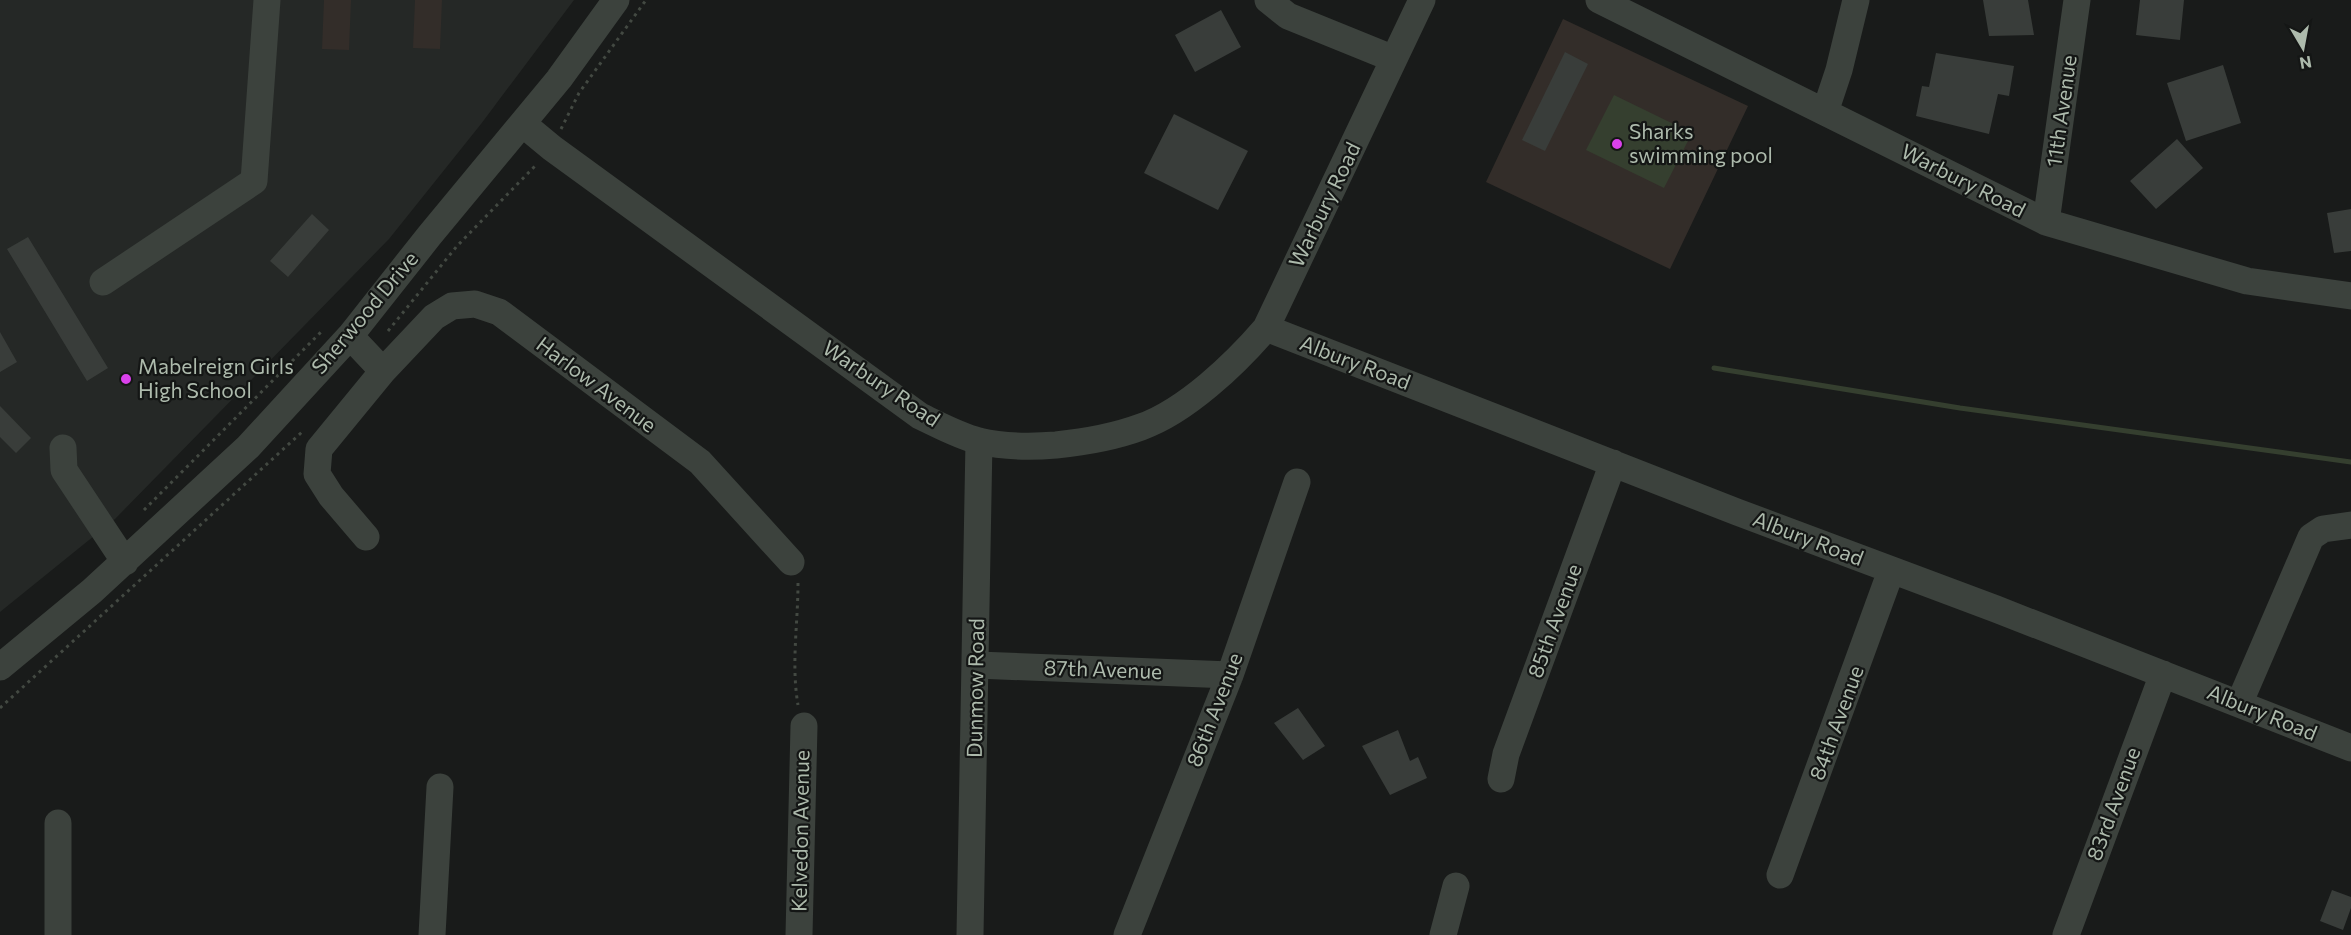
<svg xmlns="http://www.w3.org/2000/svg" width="2351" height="935" font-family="Commissioner,sans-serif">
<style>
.built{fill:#252826}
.green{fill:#332d29}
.water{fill:#353f2f}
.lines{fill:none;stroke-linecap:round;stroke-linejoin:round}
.stream{stroke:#353f2f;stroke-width:5}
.building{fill:#393d3a}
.path{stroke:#434942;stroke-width:3;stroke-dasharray:3 4.5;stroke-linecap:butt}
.minor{stroke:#3c423d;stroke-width:27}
.poi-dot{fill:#da41ec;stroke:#141615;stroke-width:2}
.labels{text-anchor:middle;stroke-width:4.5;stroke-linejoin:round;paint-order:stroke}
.street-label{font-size:21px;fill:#adbaac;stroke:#141615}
.poi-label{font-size:21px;fill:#adbaac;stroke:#141615;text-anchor:start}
</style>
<rect width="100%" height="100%" fill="#191b1a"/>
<!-- built -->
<path class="built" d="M 0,0 L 574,0 L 481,124 L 389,239 L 115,519 L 0,612 Z"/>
<!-- green -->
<path class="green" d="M 324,0 L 351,0 L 349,50 L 322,49 Z
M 415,0 L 442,0 L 440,49 L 413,48 Z
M 1563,19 L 1748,106 L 1670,269 L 1486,182 Z"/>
<!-- water -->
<path class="water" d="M 1614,95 L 1692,133 L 1664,188 L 1586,150 Z"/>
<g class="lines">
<!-- stream -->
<path class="stream" d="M 1714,368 L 1960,408 L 2351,462"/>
</g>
<!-- building -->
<path class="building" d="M 1983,0 L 2028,0 L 2034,35 L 1989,36 Z
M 2140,0 L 2184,0 L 2180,40 L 2136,35 Z
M 1221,10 L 1241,47 L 1195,72 L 1175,35 Z
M 1565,52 L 1588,64 L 1545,151 L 1522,140 Z
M 1936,53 L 2014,66 L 2009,96 L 1998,94 L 1989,134 L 1916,116 L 1922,86 L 1929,87 Z
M 2223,65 L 2241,123 L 2186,141 L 2167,83 Z
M 1174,114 L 1248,151 L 1218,210 L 1144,173 Z
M 2177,139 L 2203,168 L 2156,209 L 2130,181 Z
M 2351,209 L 2351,251 L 2334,253 L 2327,213 Z
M 312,214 L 329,230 L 288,277 L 270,261 Z
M 28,237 L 108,368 L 87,381 L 7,249 Z
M 0,332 L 17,362 L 0,372 Z
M 0,406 L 31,438 L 16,453 L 0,437 Z
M 1298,708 L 1325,746 L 1303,760 L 1274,723 Z
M 1398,730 L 1410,761 L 1418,757 L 1427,778 L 1390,795 L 1362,746 Z
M 2332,890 L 2351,897 L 2351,908 L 2343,930 L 2320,921 Z"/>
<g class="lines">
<!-- path -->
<path class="path" d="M 561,129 L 579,93 L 646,0
M 388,331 L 457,246 L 537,164
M 144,510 L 321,332
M 798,583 C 798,624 791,664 798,705
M 0,708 L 302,432"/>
<!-- minor -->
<path class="minor" d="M 1268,0 L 1288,16 L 1394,59
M 1599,0 L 2046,222 L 2247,281 L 2351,296
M 1825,112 L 1839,70 L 1856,0
M 523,124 L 552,148 L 920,416 C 939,425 959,436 979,441 C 1004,447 1031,447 1056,445 C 1085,442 1114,437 1141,427 C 1186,411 1235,364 1266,328 L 1422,0
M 2046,222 L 2077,0
M 103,282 L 254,181 L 267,0
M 1266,328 L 1737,512 L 1996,609 L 2351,748
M 350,336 L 383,371
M 63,448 L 64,470 L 125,562
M 366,537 L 331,496 L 317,474 L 319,449 L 383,371 L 434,317 L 452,306 L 475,304 L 499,312 L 700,462 L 791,562
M 977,665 L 1230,675
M 0,667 L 92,591 L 248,447 L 350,336 L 429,236 L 559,79 L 616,0
M 2239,704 L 2311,537 L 2323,529 L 2351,525
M 1501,779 L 1506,754 L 1613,463
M 1780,875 L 1891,571
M 58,935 L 58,823
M 432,935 L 440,787
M 799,935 L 804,726
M 970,935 L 979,441
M 1127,935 L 1230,675 L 1297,482
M 1443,935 L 1456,886
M 2066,935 L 2163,674"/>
</g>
<!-- markers -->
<g class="poi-dot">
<circle cx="1617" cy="144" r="6"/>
<circle cx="126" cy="379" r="6"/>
</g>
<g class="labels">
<!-- street labels -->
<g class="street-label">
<text transform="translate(2062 111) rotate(-82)" y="7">11th Avenue</text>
<text transform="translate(1963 181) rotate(27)" y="7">Warbury Road</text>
<text transform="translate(1325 205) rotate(-64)" y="7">Warbury Road</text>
<text transform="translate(365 313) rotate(-50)" y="7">Sherwood Drive</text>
<text transform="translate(1355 363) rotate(21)" y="7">Albury Road</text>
<text transform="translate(881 384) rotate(34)" y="7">Warbury Road</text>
<text transform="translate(596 385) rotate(37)" y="7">Harlow Avenue</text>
<text transform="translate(1808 539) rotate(21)" y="7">Albury Road</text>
<text transform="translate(1555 621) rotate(-70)" y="7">85th Avenue</text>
<text transform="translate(1103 670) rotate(2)" y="7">87th Avenue</text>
<text transform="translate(976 688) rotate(-89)" y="7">Dunmow Road</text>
<text transform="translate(1215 710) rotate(-69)" y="7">86th Avenue</text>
<text transform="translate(2262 713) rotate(22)" y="7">Albury Road</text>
<text transform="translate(1837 723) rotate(-70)" y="7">84th Avenue</text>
<text transform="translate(2114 804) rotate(-70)" y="7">83rd Avenue</text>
<text transform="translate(801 831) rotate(-89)" y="7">Kelvedon Avenue</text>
</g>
<!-- poi labels -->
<g class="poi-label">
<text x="1629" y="139">Sharks<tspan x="1629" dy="24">swimming pool</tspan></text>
<text x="138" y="374">Mabelreign Girls<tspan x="138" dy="24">High School</tspan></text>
</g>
</g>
<!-- north arrow -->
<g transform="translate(2303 48) rotate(170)" stroke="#141615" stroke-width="4.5" paint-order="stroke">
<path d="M0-4.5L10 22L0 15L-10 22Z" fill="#adbaac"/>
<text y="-9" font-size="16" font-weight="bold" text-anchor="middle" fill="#adbaac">N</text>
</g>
</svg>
